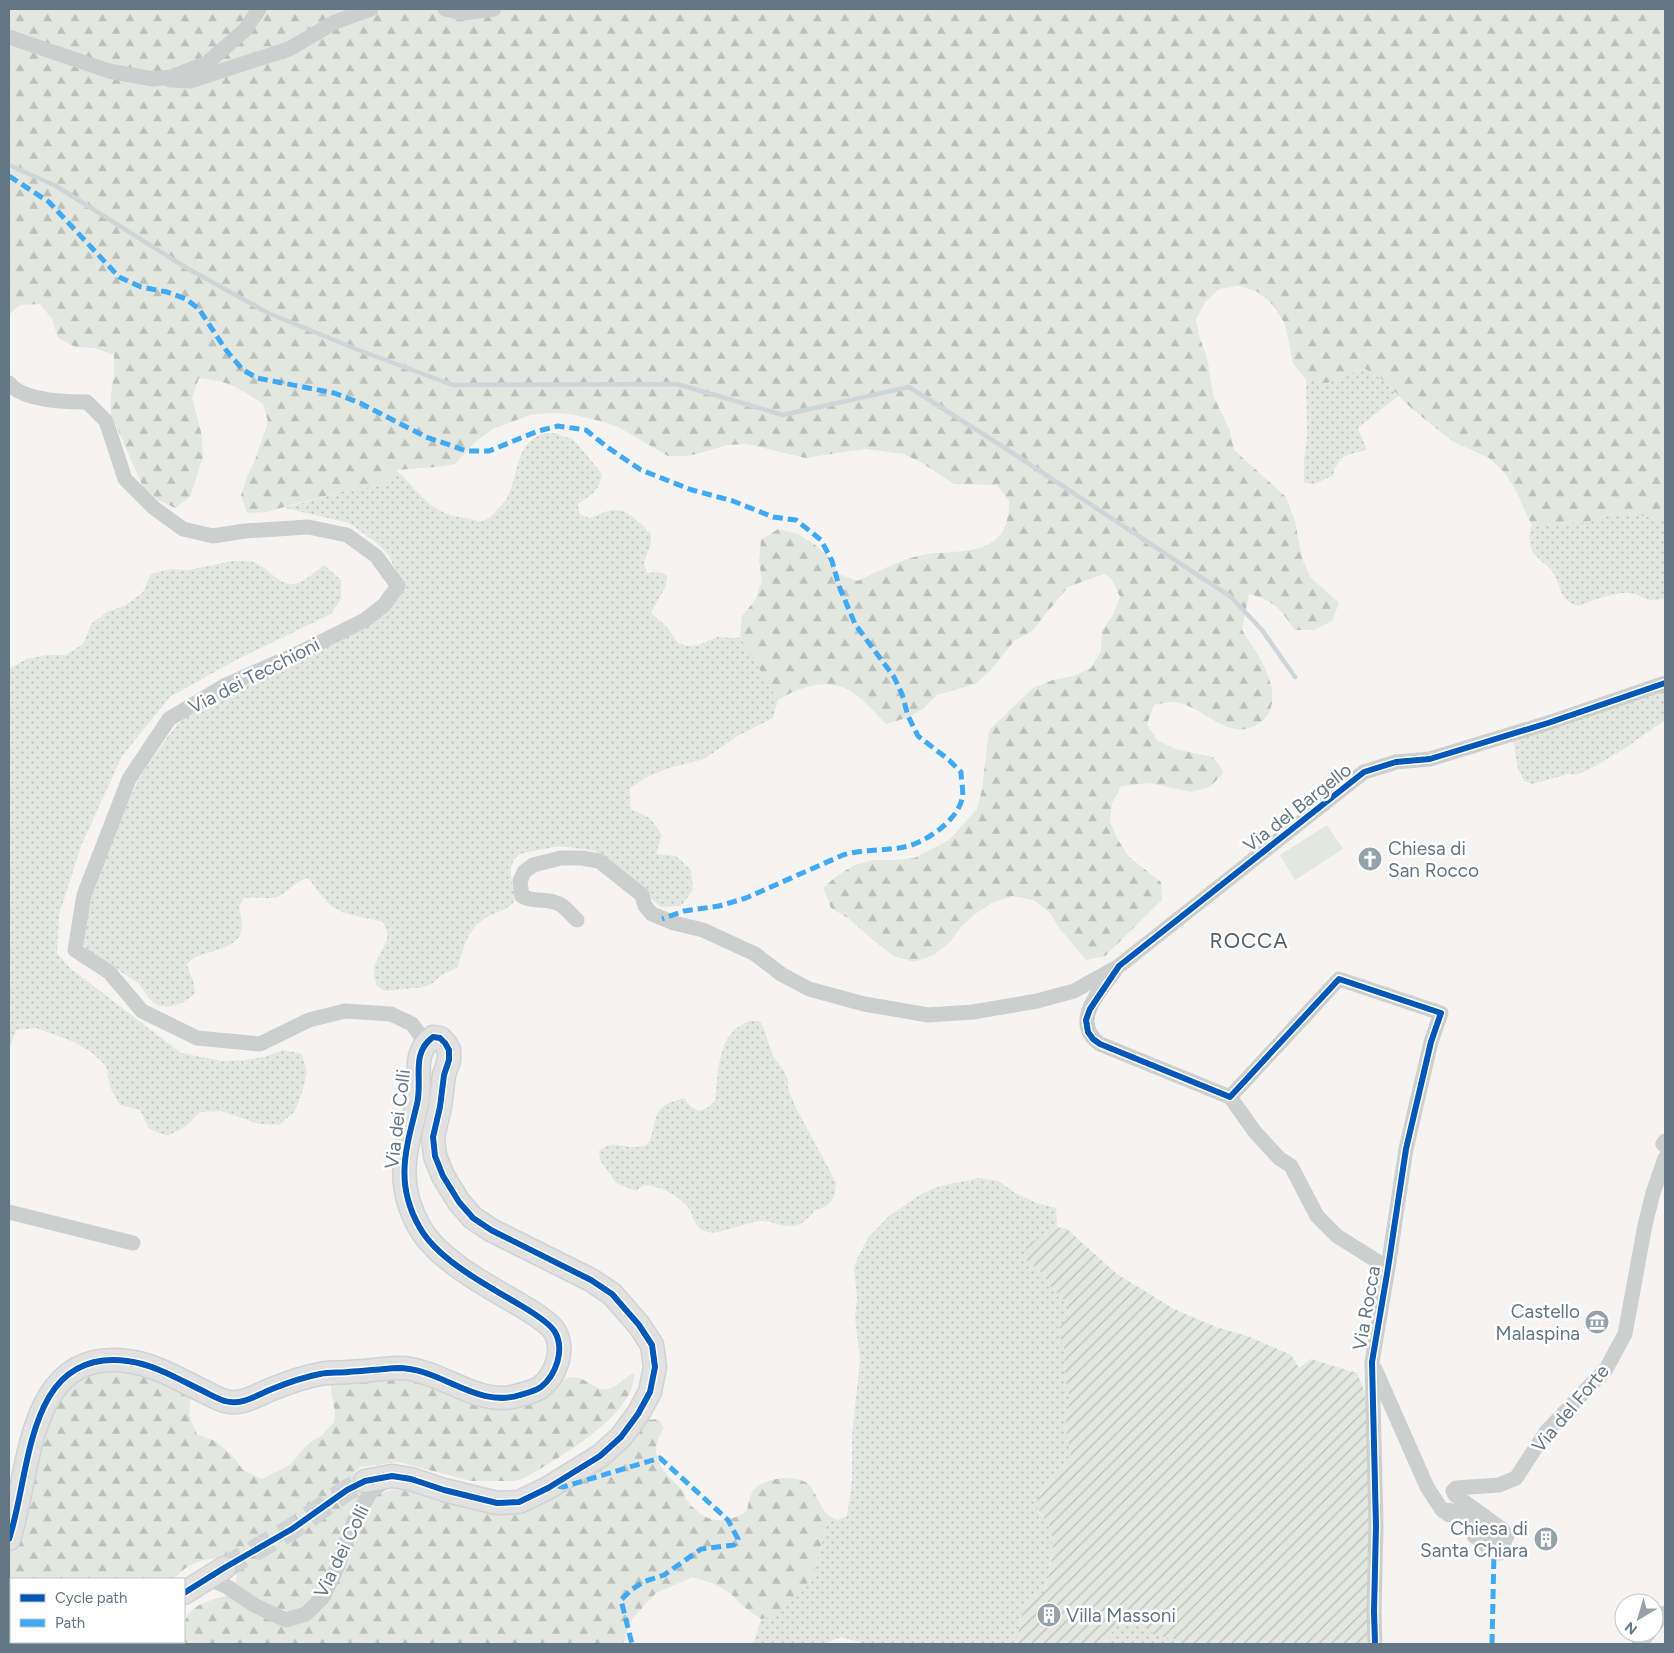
<svg xmlns="http://www.w3.org/2000/svg" width="1674" height="1653" font-family="Figtree,sans-serif">
<style>
.grass{fill:url(#grass-dots)}
.forest{fill:url(#forest-firs)}
.garden{fill:url(#garden-furrows)}
.pitch{fill:#e4e7e0}
.lines{fill:none;stroke-linecap:round;stroke-linejoin:round}
.stream{stroke:#ced6d9;stroke-width:4.5}
.secondary-tunnel{stroke:#d0d4d6;stroke-width:22;stroke-dasharray:22 11;stroke-linecap:butt}
.secondary-casing{stroke:#d1d2d2;stroke-width:25}
.street{stroke:#cdcfcf;stroke-width:15}
.secondary{stroke:#e1e1e2;stroke-width:22}
.quiet{stroke:#3fa9f5;stroke-width:5;stroke-dasharray:10 5;stroke-linecap:butt}
.cycleway-casing{stroke:#fff;stroke-width:9}
.cycleway{stroke:#0057b8;stroke-width:6}
.labels{text-anchor:middle;stroke-width:5;stroke-linejoin:round;paint-order:stroke}
.street-label{font-size:19px;fill:#627684;stroke:#fff}
.poi-label{font-size:19px;fill:#627684;stroke:#fff;text-anchor:start}
.quarter-label{font-size:21px;letter-spacing:1px;fill:#515f69;stroke:#fff}
</style>
<defs>
<pattern id="grass-dots" width="8" height="8" patternUnits="userSpaceOnUse" patternTransform="scale(1.25)"><rect width="8" height="8" fill="#e4e7e0"/><path d="M2 2h.1M6 6h.1" fill="none" stroke="#bcc0bb" stroke-width="1.8" stroke-linecap="round"/></pattern>
<pattern id="forest-firs" width="22" height="20" patternUnits="userSpaceOnUse" patternTransform="scale(1.25)"><rect width="22" height="20" fill="#e4e7e0"/><path d="M5 1l3.5 6h-7zM16 11l3.5 6h-7z" fill="#bcc0bb"/></pattern>
<pattern id="garden-furrows" width="10" height="10" patternUnits="userSpaceOnUse" patternTransform="scale(1.25)"><rect width="10" height="10" fill="#e4e7e0"/><path d="M-1 1l2-2M0 10L10 0M9 11l2-2" fill="none" stroke="#bcc0bb"/></pattern>
</defs>
<rect width="100%" height="100%" fill="#f5f4f2"/>
<!-- grass -->
<path class="grass" d="M 1364,368 L 1382,379 L 1398,396 L 1358,428 L 1367,450 C 1348,455 1339,454 1333,475 L 1315,484 L 1304,483 L 1304,458 L 1307,437 L 1306,380 L 1327,383 Z
M 544,433 L 555,433 L 574,440 L 602,474 C 599,492 592,494 578,504 L 580,514 L 589,518 C 596,516 601,513 608,511 C 627,506 638,522 651,534 L 651,543 L 644,563 L 647,573 L 658,572 L 667,575 L 666,586 L 651,613 L 666,626 L 678,643 L 688,646 L 698,645 L 717,637 L 737,638 L 740,637 L 778,700 L 773,718 L 736,737 L 704,759 L 666,769 L 647,777 L 630,788 L 631,809 L 650,818 L 662,835 L 656,854 L 676,856 L 691,870 L 693,890 L 681,906 L 661,907 L 615,866 L 595,851 L 560,846 L 523,853 C 504,861 512,883 516,898 C 509,911 499,910 487,917 C 468,928 463,948 458,967 L 440,976 L 433,983 L 424,987 L 385,991 L 377,986 L 374,977 L 374,967 L 378,958 L 387,940 L 387,931 L 383,922 C 364,916 343,917 328,903 C 320,895 315,886 308,878 C 295,881 289,892 277,897 C 268,900 255,896 244,898 L 239,906 C 240,912 242,919 242,926 C 242,948 212,950 196,957 C 193,958 190,961 187,964 C 190,975 195,982 195,993 C 184,1005 162,1013 150,999 C 145,994 143,988 138,983 L 88,950 L 81,943 L 77,930 L 115,830 L 139,778 L 169,735 L 189,712 L 375,616 L 396,573 L 390,557 L 378,544 L 349,523 L 285,508 L 343,491 L 383,485 L 396,470 C 409,481 418,495 431,505 C 446,515 453,516 470,519 C 474,519 477,522 481,521 C 488,520 492,516 496,511 C 500,506 506,501 508,496 C 519,473 515,443 544,433 Z
M 1627,513 L 1665,520 L 1665,598 C 1642,605 1646,594 1628,593 C 1614,592 1591,601 1578,606 C 1558,600 1562,586 1552,571 C 1548,566 1543,563 1538,558 C 1529,551 1527,535 1532,526 L 1587,522 L 1606,515 Z
M 233,561 C 239,561 247,560 253,562 C 269,566 279,589 298,583 C 305,581 317,570 324,565 L 341,580 L 341,599 L 331,614 L 234,661 L 170,697 L 122,756 L 81,846 L 59,915 L 57,953 L 70,968 L 181,1053 L 222,1061 L 244,1060 L 264,1057 L 283,1050 L 302,1054 L 307,1073 L 302,1093 L 295,1111 L 279,1125 L 259,1124 L 221,1111 L 200,1112 L 186,1126 L 168,1136 L 149,1129 L 140,1110 L 120,1105 L 110,1087 L 106,1066 L 91,1052 L 74,1042 L 36,1028 L 16,1030 L 9,1050 L 9,669 L 26,659 L 47,655 L 66,655 L 83,644 L 91,624 L 107,612 L 126,605 L 143,592 L 151,574 L 170,569 L 189,570 Z
M 1665,690 L 1665,720 L 1624,749 L 1592,768 L 1576,775 L 1569,774 L 1532,784 L 1524,781 L 1518,769 L 1513,741 Z
M 750,1021 L 760,1021 L 764,1029 L 773,1056 L 784,1071 L 788,1080 L 788,1089 L 796,1108 L 836,1182 C 836,1198 831,1207 815,1210 C 809,1218 803,1224 794,1226 C 783,1228 772,1220 760,1221 C 745,1222 722,1235 708,1232 C 694,1230 694,1215 687,1206 C 676,1194 660,1186 644,1185 L 636,1191 L 616,1183 L 600,1160 L 599,1151 C 613,1139 620,1147 636,1147 C 640,1147 644,1145 648,1144 C 655,1133 652,1113 665,1105 C 670,1102 678,1100 684,1098 L 690,1106 L 698,1111 L 707,1108 L 715,1101 C 719,1072 716,1032 750,1021 Z
M 979,1178 L 999,1181 L 1015,1193 L 1037,1203 L 1056,1208 L 1057,1227 L 1032,1243 L 1027,1261 L 1044,1275 L 1049,1285 L 1064,1300 L 1070,1309 L 1067,1319 L 1060,1327 L 1060,1337 L 1064,1347 L 1065,1378 L 1070,1398 L 1065,1426 L 1071,1454 L 1060,1471 L 1040,1494 L 1038,1512 C 1043,1517 1048,1521 1050,1527 C 1057,1542 1048,1578 1044,1593 L 1029,1597 L 1024,1605 L 1016,1644 L 866,1644 L 841,1637 L 824,1644 L 753,1644 L 761,1619 L 771,1617 L 813,1575 L 829,1516 L 838,1520 L 847,1516 L 852,1480 L 852,1436 L 860,1360 L 855,1318 L 857,1298 L 854,1268 L 857,1259 L 868,1238 L 889,1216 L 921,1194 L 940,1186 Z
M 1131,1616 L 1143,1617 L 1154,1635 L 1174,1639 L 1181,1644 L 1104,1644 L 1120,1621 Z"/>
<!-- forest -->
<path class="forest" d="M 9,9 L 1665,9 L 1665,520 L 1627,513 L 1606,515 L 1587,522 L 1532,526 L 1515,489 L 1504,472 L 1489,458 L 1452,441 L 1411,408 L 1382,379 L 1364,368 L 1327,383 L 1306,380 L 1293,363 L 1285,324 L 1273,305 L 1258,292 L 1239,286 L 1219,289 L 1205,302 L 1196,320 L 1200,339 L 1207,357 L 1213,395 L 1230,431 L 1234,450 L 1286,497 L 1295,521 L 1302,558 L 1310,577 L 1339,603 L 1332,621 L 1314,630 L 1295,630 C 1281,610 1274,600 1249,594 L 1242,630 C 1256,651 1280,684 1270,710 C 1266,719 1263,721 1255,726 C 1226,741 1200,703 1173,702 C 1167,702 1159,704 1154,705 L 1147,724 L 1157,740 L 1175,749 L 1213,757 L 1224,772 L 1210,787 L 1191,792 L 1149,783 L 1121,786 L 1112,803 L 1110,822 L 1118,840 L 1129,857 L 1161,882 L 1162,900 L 1105,956 L 1086,960 L 1060,929 L 1049,912 L 1033,900 L 1012,896 L 992,903 L 975,914 L 961,927 L 950,942 L 934,955 L 914,962 L 894,956 L 879,945 L 848,918 L 831,908 L 823,888 L 838,875 L 855,865 L 874,860 L 894,860 L 914,858 L 949,840 L 977,809 L 982,790 L 989,730 L 1033,688 L 1053,680 L 1073,676 L 1091,668 L 1101,651 L 1102,631 L 1113,615 L 1120,597 L 1111,578 L 1104,574 L 1068,587 L 1031,632 L 1014,641 L 990,671 L 975,684 L 937,695 L 923,709 L 906,718 L 886,724 C 876,714 866,702 855,694 C 829,676 802,686 778,700 L 740,637 L 742,616 L 755,600 L 762,581 L 759,561 L 761,540 L 778,529 L 798,534 L 814,544 L 829,557 L 839,574 L 857,581 C 878,572 899,560 922,555 C 951,549 997,559 1007,520 C 1009,514 1009,507 1009,501 L 997,485 L 954,484 L 922,463 L 904,454 L 865,449 L 805,458 L 747,444 L 727,445 L 708,451 L 688,456 L 668,456 L 618,427 L 600,421 L 570,414 L 550,413 L 530,415 L 493,429 L 476,441 L 455,464 L 435,467 L 396,470 L 383,485 L 343,491 L 266,512 L 247,513 L 241,495 L 247,477 L 255,460 L 268,422 L 263,404 C 239,388 229,381 199,378 L 192,398 L 202,436 L 203,457 L 190,497 L 175,508 L 158,500 L 143,487 L 111,414 L 111,394 L 114,374 L 114,355 L 95,348 L 75,347 L 58,338 L 52,319 L 40,304 L 20,305 L 9,315 Z
M 111,1367 L 143,1373 L 191,1396 L 189,1415 L 197,1434 L 215,1441 L 231,1454 L 243,1470 L 262,1479 L 291,1464 L 304,1448 L 312,1441 L 321,1436 L 334,1422 L 335,1412 L 331,1391 L 331,1379 L 419,1376 L 478,1406 C 499,1412 526,1402 545,1391 C 553,1386 563,1378 572,1377 C 586,1376 595,1392 608,1389 C 616,1388 625,1377 634,1373 C 637,1415 555,1460 523,1479 L 514,1481 L 470,1481 L 399,1462 L 361,1467 L 354,1472 L 355,1482 L 374,1495 L 392,1490 L 410,1490 L 501,1514 L 517,1511 L 647,1420 L 658,1419 L 664,1427 C 661,1434 654,1445 656,1452 C 658,1468 672,1479 682,1490 C 685,1494 685,1499 689,1503 C 707,1524 724,1525 747,1511 C 748,1505 749,1498 752,1492 C 760,1478 794,1474 807,1483 C 816,1490 818,1506 829,1516 L 813,1575 L 800,1594 L 771,1617 L 761,1619 L 745,1608 L 730,1593 L 712,1583 L 693,1577 L 656,1593 L 632,1619 L 623,1644 L 172,1644 L 174,1642 L 184,1642 C 184,1637 183,1631 184,1626 C 187,1604 213,1599 231,1595 L 237,1576 L 224,1559 C 206,1556 184,1565 174,1579 L 11,1579 L 11,1642 L 139,1642 L 138,1644 L 9,1644 L 9,1541 L 42,1426 L 70,1382 Z"/>
<!-- garden -->
<path class="garden" d="M 1057,1227 L 1067,1229 L 1117,1274 L 1174,1309 L 1216,1327 L 1250,1337 L 1291,1355 L 1299,1368 L 1311,1359 L 1357,1373 L 1364,1390 L 1368,1414 L 1370,1644 L 1181,1644 L 1174,1639 L 1154,1635 L 1142,1617 C 1120,1616 1116,1628 1104,1644 L 1016,1644 L 1024,1605 L 1029,1597 L 1044,1593 C 1049,1576 1056,1547 1051,1530 C 1048,1518 1039,1516 1036,1503 C 1045,1485 1061,1472 1071,1454 L 1065,1426 L 1070,1398 L 1065,1378 L 1064,1347 L 1060,1337 L 1060,1327 L 1067,1319 L 1070,1309 L 1064,1300 L 1049,1285 L 1044,1275 L 1027,1261 L 1025,1251 L 1031,1243 Z"/>
<!-- pitch -->
<path class="pitch" d="M 1327,825 L 1343,849 L 1295,880 L 1280,855 Z"/>
<g class="lines">
<!-- stream -->
<path class="stream" d="M 9,165 L 56,186 L 185,267 L 268,313 L 361,351 L 453,385 L 677,384 L 783,415 L 909,387 L 1008,450 L 1231,597 L 1262,630 L 1295,677"/>
<!-- secondary-tunnel -->
<path class="secondary-tunnel" d="M 224,1568 L 292,1529 L 347,1490 L 365,1481"/>
<defs>
<path id="secondary" d="M 9,1539 C 31,1474 25,1348 127,1361 C 154,1364 180,1380 205,1392 C 211,1395 218,1399 225,1401 C 241,1406 257,1395 272,1389 C 287,1383 304,1377 320,1374 C 329,1372 339,1373 348,1372 C 364,1371 381,1369 398,1368 C 441,1368 477,1409 520,1395 C 527,1393 535,1391 541,1387 C 556,1375 565,1350 555,1332 C 549,1322 530,1311 520,1305 C 488,1286 438,1260 420,1228 C 394,1183 406,1149 417,1104 C 423,1079 410,1054 433,1037 L 440,1038 L 445,1043 L 449,1050 L 449,1060 L 444,1075 L 440,1107 L 433,1137 L 435,1156 L 443,1176 L 459,1202 L 473,1218 L 491,1230 L 591,1280 L 612,1294 L 639,1325 L 652,1345 L 655,1367 L 650,1392 L 638,1414 L 621,1437 L 600,1456 L 548,1488 L 519,1502 L 497,1503 L 444,1490 L 411,1479 L 392,1476 L 365,1481
M 184,1593 L 224,1568
M 157,1644 L 158,1642"/>
</defs>
<!-- secondary casing -->
<use href="#secondary" class="secondary-casing"/>
<!-- street -->
<path class="street" d="M 445,9 L 462,13 L 494,9
M 9,37 L 109,71 L 153,79 L 171,77 L 207,63 L 245,30 L 259,9
M 170,80 L 190,81 L 289,49 L 335,22 L 371,9
M 9,383 C 22,401 66,402 87,402 L 106,421 L 125,479 L 154,508 L 183,529 L 213,536 L 245,531 L 308,527 L 347,535 L 376,556 L 398,586 L 384,605 L 365,620 L 303,651 L 226,685 L 169,719 L 129,779 L 84,895 L 75,950 L 109,972 L 142,1011 L 197,1038 L 260,1044 L 309,1020 L 345,1011 L 391,1014 L 412,1024 L 426,1043
M 577,920 C 570,914 564,904 554,902 C 544,899 532,902 522,896 L 520,881 L 524,872 L 533,865 L 561,858 L 582,858 L 599,861 L 642,895 L 645,906 L 652,914 L 674,923 L 703,930 L 755,954 L 781,974 L 809,989 L 864,1004 L 928,1015 L 973,1012 L 1037,1001 L 1074,991 L 1119,966 L 1364,772 L 1396,762 L 1430,759 L 1548,723 L 1665,683
M 1115,971 C 1099,992 1070,1022 1100,1044 L 1230,1097
M 1230,1097 L 1339,979 L 1441,1013 L 1431,1042 L 1406,1149 L 1388,1268 L 1372,1362 L 1376,1526 L 1374,1611 L 1375,1644
M 1230,1097 L 1255,1132 L 1279,1158 L 1291,1166 L 1317,1216 L 1337,1236 L 1388,1268
M 1665,1141 L 1663,1144 L 1665,1146
M 9,1212 L 133,1243
M 1375,1369 L 1427,1487 L 1442,1510 L 1449,1515
M 1442,1510 C 1466,1508 1482,1536 1504,1542 L 1507,1536 L 1502,1529 L 1455,1495 L 1453,1491 L 1456,1488 L 1499,1485 L 1516,1478 L 1546,1432 L 1606,1369 L 1625,1334 L 1645,1225 L 1653,1193 L 1665,1158
M 1474,1536 L 1494,1552 L 1500,1553
M 207,1578 L 226,1586 L 254,1605 L 286,1620 L 306,1614 L 323,1597 L 337,1568 L 351,1529 L 361,1508 L 372,1490 L 387,1480
M 1654,1626 L 1665,1613
M 1639,1644 L 1649,1633"/>
<!-- secondary -->
<use href="#secondary" class="secondary"/>
<!-- quiet -->
<path class="quiet" d="M 9,176 L 49,202 L 119,277 L 141,287 L 167,292 L 186,299 L 199,309 L 226,350 L 243,370 L 257,378 L 334,393 L 360,403 L 426,437 L 467,451 L 489,451 L 538,431 L 558,426 L 586,430 L 607,447 L 641,470 L 692,490 L 733,501 L 773,517 L 796,520 L 821,540 L 832,561 L 839,586 L 855,624 L 894,677 L 902,694 L 908,716 L 918,736 L 949,760 L 961,772 C 961,780 964,791 962,799 C 957,821 925,843 904,847 C 884,851 863,849 843,855 L 746,898 L 719,906 L 684,911 L 662,919
M 558,1486 L 563,1487 L 660,1458 L 728,1520 L 738,1539 L 734,1545 L 701,1549 L 664,1575 L 643,1582 L 631,1590 L 621,1600 L 632,1644
M 1492,1644 L 1494,1552"/>
<defs>
<path id="cycleway" d="M 9,1539 C 31,1474 25,1348 127,1361 C 154,1364 180,1380 205,1392 C 211,1395 218,1399 225,1401 C 241,1406 257,1395 272,1389 C 287,1383 304,1377 320,1374 C 329,1372 339,1373 348,1372 C 364,1371 381,1369 398,1368 C 441,1368 477,1409 520,1395 C 527,1393 535,1391 541,1387 C 556,1375 565,1350 555,1332 C 549,1322 530,1311 520,1305 C 488,1286 438,1260 420,1228 C 394,1183 406,1149 417,1104 C 423,1079 410,1054 433,1037 L 440,1038 L 445,1043 L 449,1050 L 449,1060 L 444,1075 L 440,1107 L 433,1137 L 435,1156 L 443,1176 L 459,1202 L 473,1218 L 491,1230 L 591,1280 L 612,1294 L 639,1325 L 652,1345 L 655,1367 L 650,1392 L 638,1414 L 621,1437 L 600,1456 L 548,1488 L 519,1502 L 497,1503 L 444,1490 L 411,1479 L 392,1476 L 365,1481 L 347,1490 L 292,1529 L 224,1568 L 184,1593
M 1375,1644 L 1374,1611 L 1376,1526 L 1372,1362 L 1388,1268 L 1406,1149 L 1431,1042 L 1441,1013 L 1339,979 L 1230,1097 L 1100,1044 L 1093,1039 L 1088,1032 L 1086,1020 L 1090,1009 L 1119,966 L 1364,772 L 1396,762 L 1430,759 L 1548,723 L 1665,683"/>
</defs>
<!-- cycleway casing -->
<use href="#cycleway" class="cycleway-casing"/>
<!-- cycleway -->
<use href="#cycleway" class="cycleway"/>
</g>
<!-- icons -->
<defs>
<symbol id="church-disc" viewBox="-11 -11 22 22"><circle r="9.5" fill="#95a2aa" stroke="#fff"/><path d="M-1.2-6h2.4v3.5h3.3v2.4h-3.3V6h-2.4V-.1h-3.3v-2.4h3.3Z" fill="#fff"/></symbol>
<symbol id="museum-disc" viewBox="-11 -11 22 22"><circle r="9.5" fill="#95a2aa" stroke="#fff"/><path d="M0-6L6-3V-2H-6V-3ZM-5-1h2V3h-2ZM-1-1h2V3h-2ZM3-1h2V3H3ZM-6 4H6V6H-6Z" fill="#fff"/></symbol>
<symbol id="building-disc" viewBox="-11 -11 22 22"><circle r="9.5" fill="#95a2aa" stroke="#fff"/><path d="M-4-6H4V6H1V3H-1V6H-4ZM-2.5-4.3h1.7v1.8h-1.7ZM.8-4.3h1.7v1.8H.8ZM-2.5-1h1.7V.8h-1.7ZM.8-1h1.7V.8H.8Z" fill="#fff"/></symbol>
</defs>
<g fill-rule="evenodd">
<use href="#church-disc" x="1356" y="845" width="28" height="28"/>
<use href="#museum-disc" x="1583" y="1308" width="28" height="28"/>
<use href="#building-disc" x="1532" y="1525" width="28" height="28"/>
<use href="#building-disc" x="1035" y="1601" width="28" height="28"/>
</g>
<g class="labels">
<!-- street labels -->
<g class="street-label">
<text transform="translate(254 675) rotate(-27)" y="7">Via dei Tecchioni</text>
<text transform="translate(1297 807) rotate(-38)" y="7">Via del Bargello</text>
<text transform="translate(397 1119) rotate(-83)" y="7">Via dei Colli</text>
<text transform="translate(1366 1308) rotate(-80)" y="7">Via Rocca</text>
<text transform="translate(1570 1408) rotate(-50)" y="7">Via del Forte</text>
<text transform="translate(341 1551) rotate(-64)" y="7">Via dei Colli</text>
</g>
<!-- poi labels -->
<g class="poi-label">
<text x="1388" y="855">Chiesa di<tspan x="1388" dy="22">San Rocco</tspan></text>
<text x="1580" y="1318" text-anchor="end">Castello<tspan x="1580" dy="22">Malaspina</tspan></text>
<text x="1528" y="1535" text-anchor="end">Chiesa di<tspan x="1528" dy="22">Santa Chiara</tspan></text>
<text x="1066" y="1622">Villa Massoni</text>
</g>
<!-- quarter labels -->
<g class="quarter-label">
<text x="1249" y="948">ROCCA</text>
</g>
</g>
<!-- border -->
<rect width="1674" height="1653" fill="none" stroke="#627684" stroke-width="20"/>
<!-- legend -->
<rect x="10" y="1578" width="175" height="65" fill="#ffffff" stroke="#c0c8ce"/>
<rect x="20" y="1594" width="25" height="8" fill="#0057b8" stroke="#c0c8ce"/>
<text x="55" y="1603" font-size="15" fill="#627684">Cycle path</text>
<rect x="20" y="1619" width="25" height="8" fill="#3fa9f5" stroke="#c0c8ce"/>
<text x="55" y="1628" font-size="15" fill="#627684">Path</text>
<!-- north arrow -->
<g transform="translate(1639 1618) rotate(218)"><circle r="24" fill="#ffffff" stroke="#c0c8ce"/>
<path d="M0-4L9 19L0 12L-9 19Z" fill="#95a2aa"/>
<text y="-8" font-size="14" font-weight="bold" text-anchor="middle" fill="#627684">N</text>
</g>
</svg>
